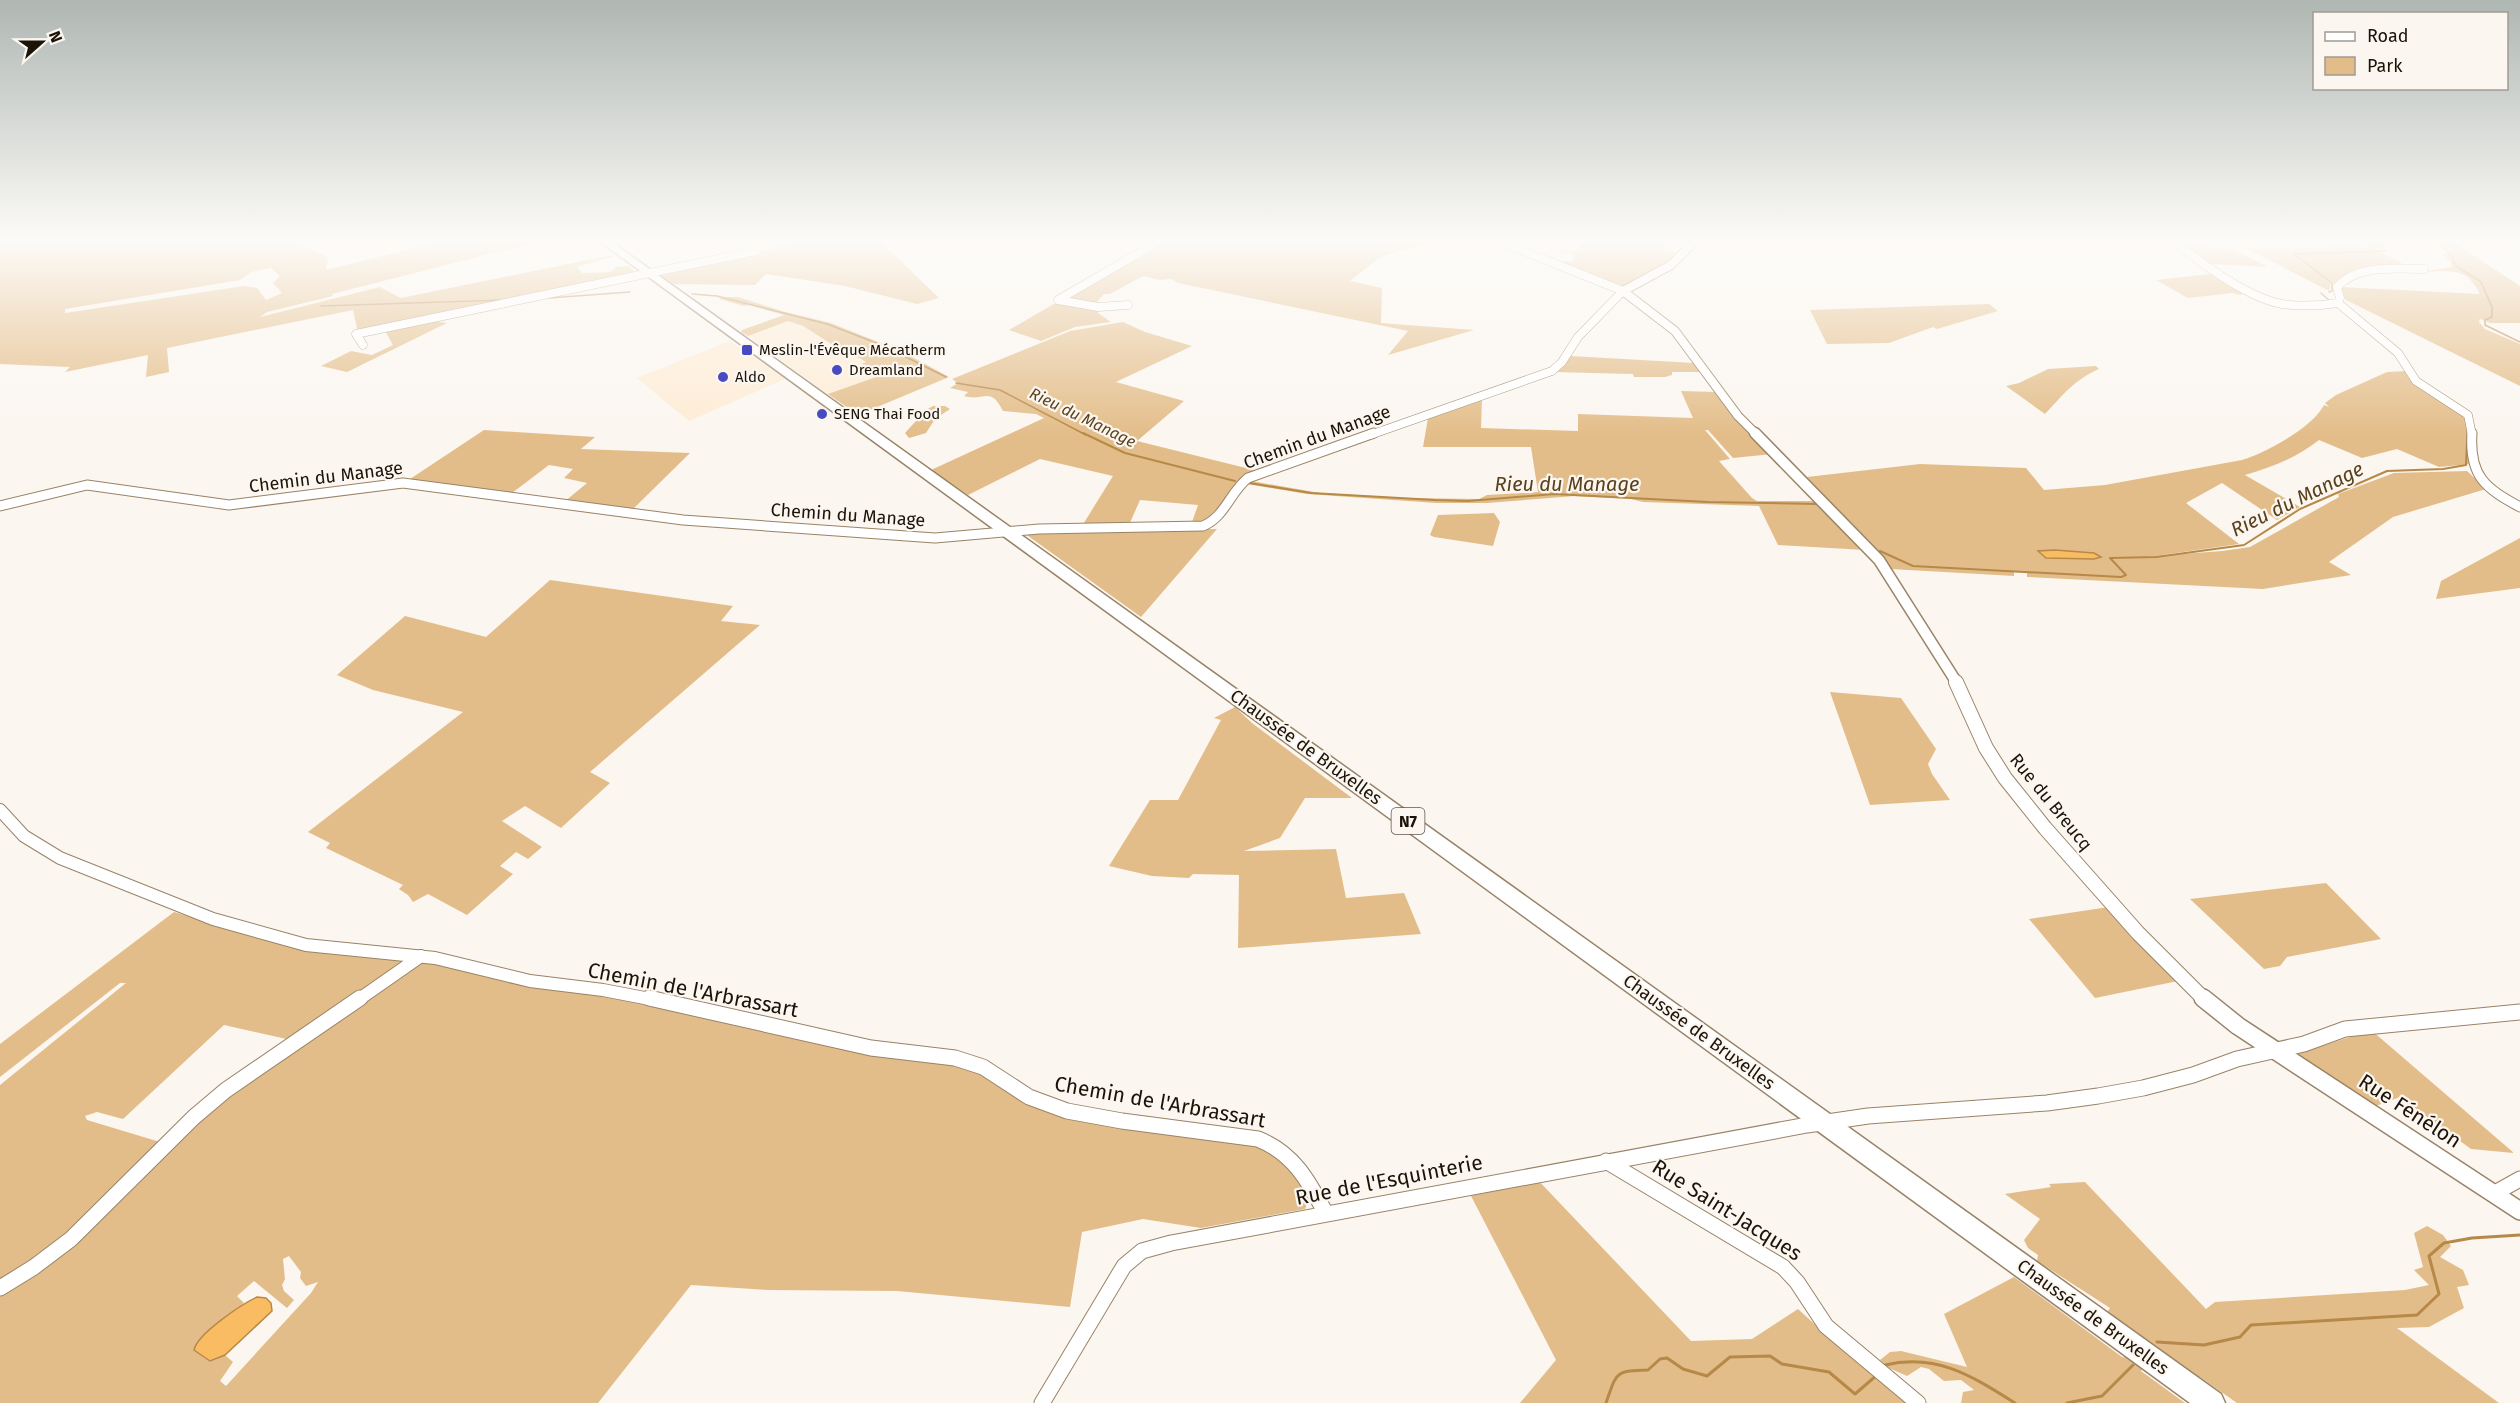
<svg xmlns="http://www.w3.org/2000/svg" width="2520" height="1403" font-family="'Fira Sans',sans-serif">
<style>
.built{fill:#fdecd5}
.green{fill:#e3bd89;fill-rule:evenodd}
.water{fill:#fabc63;stroke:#b78948;stroke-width:1.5}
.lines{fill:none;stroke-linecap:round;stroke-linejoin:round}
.stream-far2{stroke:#b78948;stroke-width:1.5}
.stream-far1{stroke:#b78948;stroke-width:2}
.stream{stroke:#b78948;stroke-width:3}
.minor-far3-casing{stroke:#998367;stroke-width:9}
.minor-far2-casing{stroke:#998367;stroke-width:11}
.minor-far1-casing{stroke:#998367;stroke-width:14}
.minor-casing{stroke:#998367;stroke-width:17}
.tertiary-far3-casing{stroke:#998367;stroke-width:10}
.tertiary-far2-casing{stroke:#998367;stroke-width:13}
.tertiary-far1-casing{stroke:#998367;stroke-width:16}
.tertiary-casing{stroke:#998367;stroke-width:20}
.primary-casing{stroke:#998367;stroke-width:3}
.minor-far3{stroke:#fff;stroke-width:8}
.minor-far2{stroke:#fff;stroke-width:9}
.minor-far1{stroke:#fff;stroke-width:12}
.minor{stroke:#fff;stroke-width:15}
.tertiary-far3{stroke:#fff;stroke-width:8}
.tertiary-far2{stroke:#fff;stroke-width:10}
.tertiary-far1{stroke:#fff;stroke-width:14}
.tertiary{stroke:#fff;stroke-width:17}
.primary{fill:#fff;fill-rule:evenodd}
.poi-dot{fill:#4a4ac0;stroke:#fbf6f0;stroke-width:2}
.labels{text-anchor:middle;stroke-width:4.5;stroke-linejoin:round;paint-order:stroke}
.far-poi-label{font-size:15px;fill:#1b1308;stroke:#fbf6f0;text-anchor:start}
.far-water-label{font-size:16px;font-style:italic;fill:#5a411c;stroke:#fbf6f0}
.shield{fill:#fbf6f0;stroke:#5e574e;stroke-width:1.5}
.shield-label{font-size:16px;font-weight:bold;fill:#1b1308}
.street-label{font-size:18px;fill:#1b1308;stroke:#fbf6f0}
.water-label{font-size:20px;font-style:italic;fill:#5a411c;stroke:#fbf6f0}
.near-street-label{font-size:21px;fill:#1b1308;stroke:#fbf6f0}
</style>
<rect width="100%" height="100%" fill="#fbf6f0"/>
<!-- built -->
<path class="built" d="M 788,321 L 803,326 L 852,357 L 856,356 L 866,363 L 863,365 L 880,376 L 828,394 L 748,336 Z
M 730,341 L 785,379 L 689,421 L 637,378 Z"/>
<!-- green -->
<path class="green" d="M 0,240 L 290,240 L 328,257 L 326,270 L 446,240 L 544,240 L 332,294 L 333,296 L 267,312 L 260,317 L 380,287 L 401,298 L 612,255 L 614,256 L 577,267 L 582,273 L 611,272 L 616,267 L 628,266 L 638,274 L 358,332 L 353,310 L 167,348 L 169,372 L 146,377 L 148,355 L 65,372 L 70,367 L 0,364 ZM 271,268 L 280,276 L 273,283 L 282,293 L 266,300 L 257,288 L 244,286 L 65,313 L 65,309 L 240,280 L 251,272 Z
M 813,240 L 879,240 L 939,298 L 917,304 L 845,286 L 766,274 L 755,285 L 674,284 L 658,273 Z
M 1164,240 L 1411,240 L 1428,243 L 1380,257 L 1350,281 L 1382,288 L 1381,323 L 1474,330 L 1388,355 L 1408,331 L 1178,283 L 1172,279 L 1159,280 L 1143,276 L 1110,294 L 1104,294 L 1093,306 L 1061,300 Z
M 1577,240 L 1661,240 L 1666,250 L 1680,253 L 1670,263 L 1623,288 L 1562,265 L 1564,261 L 1573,261 L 1574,258 L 1572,253 L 1562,253 L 1561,250 L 1582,250 Z
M 2361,240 L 2450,240 L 2520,286 L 2520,323 L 2490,323 L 2480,319 L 2479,322 L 2485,329 L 2520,344 L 2520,386 L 2346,300 L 2340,287 L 2480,294 C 2466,265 2447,272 2421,272 L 2451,267 L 2451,262 L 2442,255 L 2450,252 L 2440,245 L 2429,242 L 2383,244 L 2384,251 L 2381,252 L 2412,269 L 2346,276 L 2335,284 L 2293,254 L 2331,283 L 2329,291 L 2246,248 L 2372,247 Z
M 2183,246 L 2232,249 L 2268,267 L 2210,264 Z
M 2218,273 L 2251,292 L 2239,295 L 2232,293 L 2188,298 L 2156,280 Z
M 723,297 L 738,297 L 785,312 L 831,323 L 903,352 L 949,377 L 858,415 L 828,394 L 879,376 L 862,364 L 866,362 L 856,356 L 852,357 L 803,326 L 788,321 L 748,336 L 741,332 L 742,330 L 784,315 L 749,305 L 744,306 L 719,299 Z
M 1057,302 L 1097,308 L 1098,313 L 1111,322 L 1075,327 L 1041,341 L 1009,330 Z
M 1989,304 L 1998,311 L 1937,329 L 1933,327 L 1889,343 L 1827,344 L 1810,310 Z
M 426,320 L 447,323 L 347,372 L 321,366 L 351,351 L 372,355 L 393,345 L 384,329 Z
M 1123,322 L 1145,332 L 1192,346 L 1116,382 L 1184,401 L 1137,441 L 1258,471 L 1211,521 L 1191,525 L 1198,505 L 1140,500 L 1129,525 L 1082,526 L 1113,476 L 1040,459 L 968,495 L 931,470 L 1044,418 L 1036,414 L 1003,411 C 990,385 984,402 964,396 L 968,392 L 950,388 L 958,383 L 952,379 L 1070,331 Z
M 1571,356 L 1694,363 L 1702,372 L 1672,372 L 1672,375 L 1665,377 L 1634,377 L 1633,374 L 1555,372 Z
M 2096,366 L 2099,369 C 2074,380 2063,395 2045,414 L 2006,386 L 2019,383 L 2048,369 Z
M 2407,371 L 2468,415 L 2471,464 L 2439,467 L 2397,449 L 2362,458 L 2319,440 C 2296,458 2273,467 2245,475 L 2300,507 L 2277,520 L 2222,483 L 2186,503 L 2239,544 L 2155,556 L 2222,551 L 2250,547 L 2339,497 L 2338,494 L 2394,473 L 2467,471 L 2486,489 L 2393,517 L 2329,562 L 2351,575 L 2263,589 L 2027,577 L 2027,573 L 2014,572 L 2014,576 L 1891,569 L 1807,477 L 1920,464 L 2026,468 L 2044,490 L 2105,485 L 2242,460 C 2266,453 2313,427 2324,405 L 2329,407 L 2325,403 L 2336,395 L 2387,372 Z
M 1681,391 L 1716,392 L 1772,454 L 1733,458 L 1708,430 L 1705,430 L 1730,459 L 1719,461 L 1752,498 L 1757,501 L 1814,501 L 1823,504 L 1865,550 L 1778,545 L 1759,506 L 1643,502 L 1631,499 L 1575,496 L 1487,503 L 1436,503 L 1307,494 L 1247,484 L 1251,481 L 1320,493 L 1406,498 L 1479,499 L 1487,495 L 1538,492 L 1531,447 L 1423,447 L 1428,418 L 1482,398 L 1481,428 L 1578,431 L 1578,414 L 1693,418 Z
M 933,406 L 945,406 L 950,409 L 935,419 L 926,433 L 909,438 L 905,433 L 926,410 Z
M 484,430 L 595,437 L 581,449 L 690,453 L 631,511 L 564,502 L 587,483 L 564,478 L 573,469 L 549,465 L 508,496 L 407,481 Z
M 1494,513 L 1500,522 L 1493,546 L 1434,537 L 1430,535 L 1438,515 Z
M 1217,529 L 1141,617 L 1024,533 L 1041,532 Z
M 2520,538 L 2520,588 L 2436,599 L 2441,581 Z
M 550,580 L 733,606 L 721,621 L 760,625 L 590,772 L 610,783 L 561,828 L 525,806 L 502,821 L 542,847 L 528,859 L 516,852 L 500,866 L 513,874 L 467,915 L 428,894 L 413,902 L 408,895 L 399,889 L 403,885 L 326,848 L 330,843 L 308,832 L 463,712 L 373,690 L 337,675 L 405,616 L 486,637 Z
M 1830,692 L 1901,698 L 1936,749 L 1928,764 L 1932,774 L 1950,800 L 1870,805 Z
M 1235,707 L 1252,723 L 1352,798 L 1305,798 L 1280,838 L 1244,851 L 1336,849 L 1346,898 L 1404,893 L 1421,934 L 1238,948 L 1239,875 L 1193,874 L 1189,878 L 1152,876 L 1109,866 L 1150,800 L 1178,800 L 1221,720 L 1214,718 Z
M 2326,883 L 2381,939 L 2287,957 L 2280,966 L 2264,969 L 2190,899 Z
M 2109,907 L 2178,981 L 2095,998 L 2029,919 Z
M 174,912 L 280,944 L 405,959 L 404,962 L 291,1040 L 224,1025 L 123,1119 L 97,1112 L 85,1116 L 87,1120 L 160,1142 L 51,1248 L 0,1280 L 0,1085 L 126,983 L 120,983 L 0,1077 L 0,1044 Z
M 428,961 L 520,985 L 610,996 L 953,1064 L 981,1073 L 1024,1103 L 1057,1116 L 1256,1145 C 1290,1158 1292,1171 1308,1201 L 1305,1209 L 1201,1228 L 1143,1219 L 1082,1232 L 1070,1307 L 897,1291 L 768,1290 L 691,1285 L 598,1403 L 0,1403 L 0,1295 L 210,1108 L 417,964 ZM 289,1256 L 301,1272 L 300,1278 L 306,1286 L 318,1282 L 311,1293 L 226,1386 L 220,1381 L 233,1362 L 225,1355 L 234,1311 L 244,1303 L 237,1296 L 254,1281 L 287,1308 L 294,1300 L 284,1291 L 282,1285 L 285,1279 L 283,1259 Z
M 2371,1030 L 2514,1153 L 2471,1149 L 2400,1097 L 2373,1107 L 2298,1054 Z
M 1535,1177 L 1691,1341 L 1752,1339 L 1798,1309 L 1820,1329 L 1912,1403 L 1520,1403 L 1556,1360 L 1470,1194 Z
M 2085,1182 L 2206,1309 L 2215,1302 L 2405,1290 L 2429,1285 L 2414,1270 L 2423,1267 L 2414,1233 L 2427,1226 L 2443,1235 L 2451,1246 L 2440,1257 L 2463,1270 L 2469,1285 L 2457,1287 L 2464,1308 L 2429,1327 L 2397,1328 L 2499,1403 L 2237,1403 L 2200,1377 L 2197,1379 L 2106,1314 L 2110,1308 L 2037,1261 L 2038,1255 L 2028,1248 L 2024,1240 L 2040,1219 L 2005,1194 L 2051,1187 L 2049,1184 Z
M 2014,1277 L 2122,1357 L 2134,1358 L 2143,1369 L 2141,1371 L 2185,1403 L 1961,1403 L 1963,1392 L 1974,1390 L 1961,1380 L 1944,1381 L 1929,1369 L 1921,1367 L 1907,1376 L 1889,1368 L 1880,1360 L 1890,1352 L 1901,1351 L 1967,1367 L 1944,1314 Z"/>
<!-- water -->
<path class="water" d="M 2055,550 L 2094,553 L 2101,557 L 2094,559 L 2046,558 L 2038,551 Z
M 257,1297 L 266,1298 L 271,1303 L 272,1311 L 225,1355 L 210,1361 L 194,1350 C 197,1334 242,1304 257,1297 Z"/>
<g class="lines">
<!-- stream-far2 -->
<path class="stream-far2" d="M 2435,240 L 2451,255 L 2456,266 L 2481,282 L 2492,307 L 2492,317 L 2485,320 L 2485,325 L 2520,342
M 2329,292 L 2332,291 L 2332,283 L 2294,254 L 2385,251 L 2380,240
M 2321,293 L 2331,302
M 692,294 L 717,296 L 827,324 L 884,346 L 946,377
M 549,298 L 630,292
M 321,306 L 504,300
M 956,383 L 1000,390 L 1086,435"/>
<!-- stream-far1 -->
<path class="stream-far1" d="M 1083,433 L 1125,453 L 1235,481
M 1249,483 L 1311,493 L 1435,500 L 1468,501 L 1554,494 L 1708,502 L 1818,504
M 1880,551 L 1913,566 L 2121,577 L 2126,575 L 2110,558 L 2156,557 L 2244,545 L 2300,509 L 2387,471 L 2443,469 L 2466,465 L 2467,442"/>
<!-- stream -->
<path class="stream" d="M 2157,1342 L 2204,1345 L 2240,1337 L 2251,1325 L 2417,1315 L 2439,1294 L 2429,1256 L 2444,1243 L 2472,1238 L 2520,1235
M 1885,1365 C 1937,1353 1972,1376 2015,1403
M 1606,1403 C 1617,1372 1614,1371 1648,1370 L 1660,1359 L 1667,1358 L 1683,1369 L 1707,1376 L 1730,1357 L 1770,1356 L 1782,1364 L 1829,1372 L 1855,1394 L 1877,1375
M 2067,1403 L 2102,1396 L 2133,1365"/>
<defs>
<path id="minor-far3" d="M 2172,240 C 2200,262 2242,294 2277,303 C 2297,307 2318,306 2338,303
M 2338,303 L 2398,353 L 2416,381 L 2468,415 L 2472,435
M 2338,303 L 2340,298 L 2337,287 C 2358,264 2395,269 2424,269
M 1128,305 L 1098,307 L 1058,300 L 1161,240
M 363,345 L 356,334 L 756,251
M 1370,435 L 1552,371 L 1562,362 L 1578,337 L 1623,291 L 1496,240"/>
<path id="minor-far2" d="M 2472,433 C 2469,476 2485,488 2520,507
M 0,506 L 87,485 L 229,505 L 403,483 L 683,520 L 935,538 L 1039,529 L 1203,526 C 1225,517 1230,492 1248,478 L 1374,433"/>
<path id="minor-far1" d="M 0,810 L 24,836 L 60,858 L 213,919 L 306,945 L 435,958 L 530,981 L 603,990 L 655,1000
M 358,1000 L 421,956"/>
<path id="minor" d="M 649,998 L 871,1048 L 955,1058 L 983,1067 L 1029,1097 L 1067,1111 L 1122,1121 L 1258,1139 C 1293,1153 1308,1180 1325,1212
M 1606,1161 L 1783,1267 L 1797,1282 L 1826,1326 L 1918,1403
M 2495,1193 L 2520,1179
M 0,1288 L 34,1267 L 71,1239 L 194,1117 L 226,1090 L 360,998
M 1042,1403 L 1124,1266 L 1142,1251 L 1171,1243 L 1807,1125 L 1868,1116 L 2047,1103 L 2098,1096 L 2143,1088 L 2193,1075 L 2237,1059 L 2304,1044 L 2345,1029 L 2520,1012"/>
<path id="tertiary-far3" d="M 1696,240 L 1671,265 L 1623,291 L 1675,331 L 1738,416 L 1757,435"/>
<path id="tertiary-far2" d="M 1755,433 L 1879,560 L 1957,683"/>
<path id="tertiary-far1" d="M 1956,682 L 1986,748 L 2005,778 L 2045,828 L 2138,933 L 2205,1000"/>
<path id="tertiary" d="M 2203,998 L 2238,1026 L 2520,1211"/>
<path id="primary" d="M 598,240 L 609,240 L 2221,1394 L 2225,1403 L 2190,1403 Z"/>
</defs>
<!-- minor-far3 casing -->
<use href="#minor-far3" class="minor-far3-casing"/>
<!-- minor-far2 casing -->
<use href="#minor-far2" class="minor-far2-casing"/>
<!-- minor-far1 casing -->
<use href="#minor-far1" class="minor-far1-casing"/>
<!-- minor casing -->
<use href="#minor" class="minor-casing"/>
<!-- tertiary-far3 casing -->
<use href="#tertiary-far3" class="tertiary-far3-casing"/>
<!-- tertiary-far2 casing -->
<use href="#tertiary-far2" class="tertiary-far2-casing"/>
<!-- tertiary-far1 casing -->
<use href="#tertiary-far1" class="tertiary-far1-casing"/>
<!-- tertiary casing -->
<use href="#tertiary" class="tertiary-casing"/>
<!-- primary casing -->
<use href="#primary" class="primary-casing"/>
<!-- minor-far3 -->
<use href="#minor-far3" class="minor-far3"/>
<!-- minor-far2 -->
<use href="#minor-far2" class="minor-far2"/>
<!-- minor-far1 -->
<use href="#minor-far1" class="minor-far1"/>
<!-- minor -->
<use href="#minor" class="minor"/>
<!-- tertiary-far3 -->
<use href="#tertiary-far3" class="tertiary-far3"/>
<!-- tertiary-far2 -->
<use href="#tertiary-far2" class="tertiary-far2"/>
<!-- tertiary-far1 -->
<use href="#tertiary-far1" class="tertiary-far1"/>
<!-- tertiary -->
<use href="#tertiary" class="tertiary"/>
<!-- primary -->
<use href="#primary" class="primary"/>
</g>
<!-- sky -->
<linearGradient id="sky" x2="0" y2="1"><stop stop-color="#afb7b3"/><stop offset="0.55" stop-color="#fdfbf8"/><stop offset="1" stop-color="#fdfbf8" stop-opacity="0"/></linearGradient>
<rect width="2520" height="436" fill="url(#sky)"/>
<!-- markers -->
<g class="poi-dot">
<rect x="741" y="344" width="12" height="12" rx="3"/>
<circle cx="837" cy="370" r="6"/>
<circle cx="723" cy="377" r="6"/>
<circle cx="822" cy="414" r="6"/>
</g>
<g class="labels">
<!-- far-poi labels -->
<g class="far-poi-label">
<text x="759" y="355">Meslin-l'Évêque Mécatherm</text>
<text x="849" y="375">Dreamland</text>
<text x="735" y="382">Aldo</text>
<text x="834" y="419">SENG Thai Food</text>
</g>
<!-- far-water labels -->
<g class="far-water-label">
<text transform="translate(1083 417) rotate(26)" y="6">Rieu du Manage</text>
</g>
<!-- shield labels -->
<rect class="shield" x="1391.5" y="808" width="33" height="26" rx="4.5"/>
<g class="shield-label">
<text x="1408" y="827">N7</text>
</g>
<!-- street labels -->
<g class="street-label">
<text transform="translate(1317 437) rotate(-20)" y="6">Chemin du Manage</text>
<text transform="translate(326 477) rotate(-7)" y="6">Chemin du Manage</text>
<text transform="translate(848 515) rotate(4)" y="6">Chemin du Manage</text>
<text transform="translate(1306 747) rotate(36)" y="6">Chaussée de Bruxelles</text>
<text transform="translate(2051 802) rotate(51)" y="6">Rue du Breucq</text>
<text transform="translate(1699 1032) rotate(36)" y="6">Chaussée de Bruxelles</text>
<text transform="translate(2093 1317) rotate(36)" y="6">Chaussée de Bruxelles</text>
</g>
<!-- water labels -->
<g class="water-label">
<text x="1567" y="491">Rieu du Manage</text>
<text transform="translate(2297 499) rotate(-26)" y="7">Rieu du Manage</text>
</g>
<!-- near-street labels -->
<g class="near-street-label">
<text transform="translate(693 990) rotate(11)" y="7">Chemin de l'Arbrassart</text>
<text transform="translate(1160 1102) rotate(10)" y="7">Chemin de l'Arbrassart</text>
<text transform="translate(2410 1111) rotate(33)" y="7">Rue Fénélon</text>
<text transform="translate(1389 1180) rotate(-11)" y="7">Rue de l'Esquinterie</text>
<text transform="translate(1727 1210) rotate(32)" y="7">Rue Saint-Jacques</text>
</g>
</g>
<!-- legend -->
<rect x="2313" y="12" width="195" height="78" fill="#fbf6f0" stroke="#a19b93" stroke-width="1.5"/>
<rect x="2325" y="32" width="30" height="9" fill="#ffffff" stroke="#a19b93" stroke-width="1.5"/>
<text x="2367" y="42" font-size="18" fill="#1b1308">Road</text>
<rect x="2325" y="57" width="30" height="18" fill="#e3bd89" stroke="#a19b93" stroke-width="1.5"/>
<text x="2367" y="72" font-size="18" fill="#1b1308">Park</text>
<!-- north arrow -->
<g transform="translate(42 42) rotate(69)" stroke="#fbf6f0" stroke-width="4.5" paint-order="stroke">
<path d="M0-4.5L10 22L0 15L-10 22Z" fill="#1b1308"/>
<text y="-9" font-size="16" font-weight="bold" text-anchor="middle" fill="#1b1308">N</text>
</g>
</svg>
